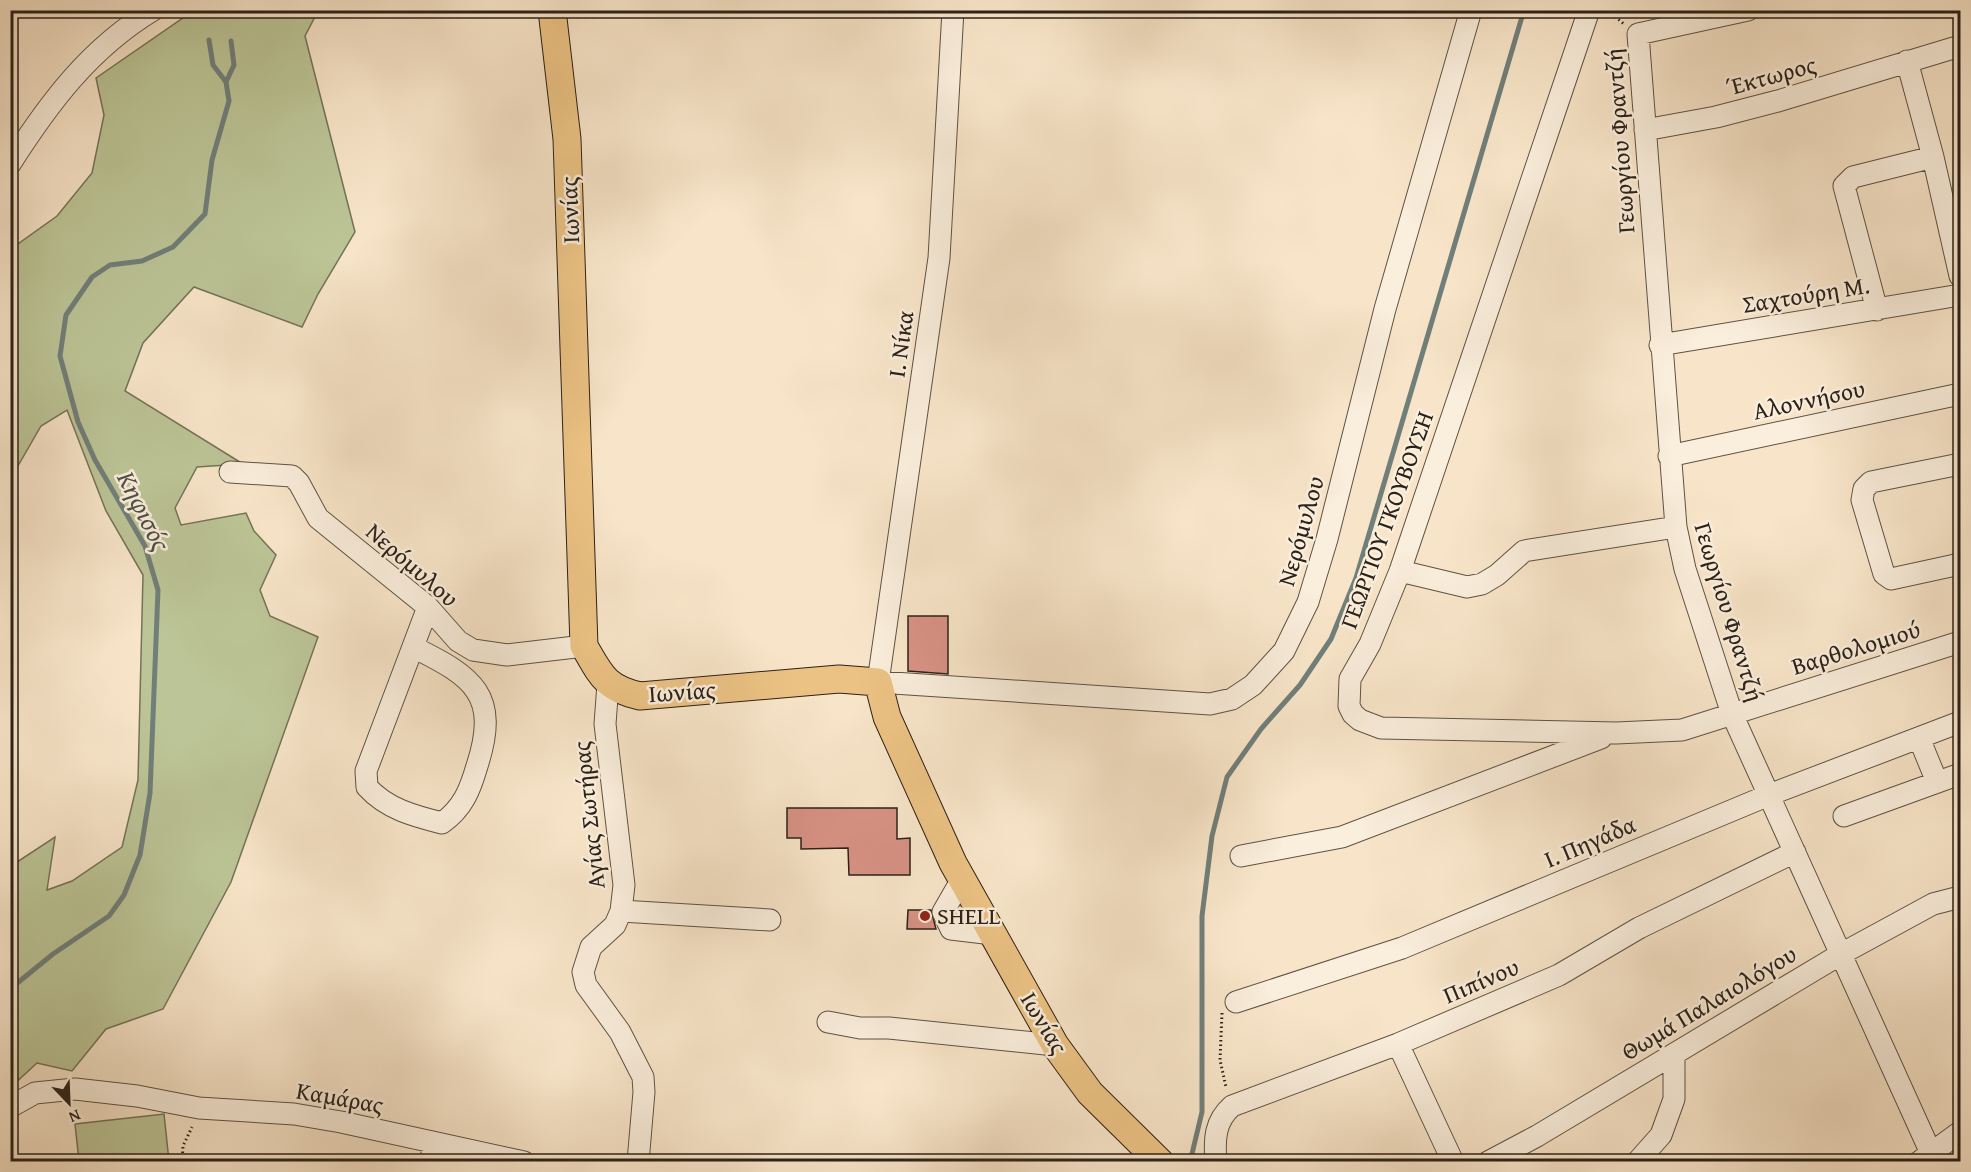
<svg xmlns="http://www.w3.org/2000/svg" width="1971" height="1172" font-family="'Gentium Book Plus',serif">
<style>
.green{fill:#bcc597;stroke:#747358;stroke-width:1.5}
.lines{fill:none;stroke-linecap:round;stroke-linejoin:round}
.stream{stroke:#717f7a;stroke-width:5}
.building{fill:#d89285;stroke:#2b2118;stroke-width:1.5}
.minor-casing{stroke:#5e5244;stroke-width:23}
.major-casing{stroke:#2b2118;stroke-width:29}
.path{stroke:#2b2118;stroke-width:3;stroke-dasharray:1.5 3;stroke-linecap:butt}
.minor{stroke:#faeedc;stroke-width:21}
.major{stroke:#ecc284;stroke-width:27}
.poi-dot{fill:#8f2418;stroke:#faeedc;stroke-width:2}
.labels{text-anchor:middle;stroke-width:5;stroke-linejoin:round;paint-order:stroke}
.street-label{font-size:24px;fill:#2b2118;stroke:#faeedc}
.poi-label{font-size:24px;fill:#2b2118;stroke:#faeedc;text-anchor:start}
.water-label{font-size:26px;font-style:italic;fill:#4e5049;stroke:#faeedc}
</style>
<rect width="100%" height="100%" fill="#f8e5c9"/>
<filter id="stains"><feTurbulence type="fractalNoise" baseFrequency=".00333" numOctaves="4"/><feColorMatrix values="0 0 0 0 .2 0 0 0 0 .09 0 0 0 0 .02 0 0 0 .5 -.17"/></filter>
<radialGradient id="worn" r=".72"><stop offset=".6" stop-color="#630" stop-opacity="0"/><stop offset="1" stop-color="#630" stop-opacity=".3"/></radialGradient>
<!-- green -->
<path class="green" d="M 202,11 L 318,11 L 305,36 L 355,232 L 318,294 L 302,327 L 194,287 L 143,343 L 125,391 L 243,464 L 197,467 L 175,508 L 181,525 L 246,513 L 254,531 L 276,555 L 260,590 L 270,616 L 318,637 L 231,882 L 163,1009 L 106,1029 L 72,1071 L 37,1063 L 11,1087 L 11,866 L 55,837 L 47,890 L 72,881 L 122,847 L 138,780 L 143,575 L 106,511 L 67,410 L 41,426 L 11,478 L 11,249 L 57,216 L 92,173 L 104,115 L 96,78 L 183,18 Z
M 164,1114 L 169,1161 L 79,1161 L 75,1124 Z"/>
<g class="lines">
<!-- stream -->
<path class="stream" d="M 226,82 L 234,65 L 231,41
M 10,989 L 53,954 L 109,916 L 124,895 L 140,855 L 150,793 L 158,590 L 145,546 L 95,460 L 78,422 L 60,356 L 66,315 L 92,277 L 110,265 L 142,261 L 173,247 L 205,214 L 212,160 L 229,101 L 226,82 L 213,65 L 209,40
M 1191,1158 L 1202,1112 L 1202,916 L 1212,836 L 1227,777 L 1261,729 L 1300,685 L 1331,639 L 1356,578 L 1524,10"/>
</g>
<!-- building -->
<path class="building" d="M 908,616 L 948,616 L 948,674 L 908,671 Z
M 787,808 L 897,808 L 897,839 L 910,838 L 910,875 L 849,875 L 848,848 L 801,849 L 801,838 L 787,838 Z
M 908,910 L 931,910 L 936,929 L 907,929 Z"/>
<g class="lines">
<defs>
<path id="minor" d="M 953,10 L 939,258 L 878,682 L 1210,704 L 1232,699 L 1253,685 L 1284,651 L 1308,602 L 1327,539 L 1385,309 L 1471,10
M 1589,10 L 1400,571 L 1370,644 L 1350,679 L 1349,706 L 1353,714 L 1360,720 L 1381,728 L 1616,733 L 1682,730 L 1960,642
M 1748,10 L 1638,34 L 1676,527 L 1685,569 L 1732,714 L 1935,1162
M 1907,61 L 1933,157 L 1960,276
M 1645,130 L 1716,117 L 1778,101 L 1960,46
M 10,164 C 49,103 89,49 153,10
M 1877,310 L 1844,186 L 1853,177 L 1933,157
M 1660,345 L 1960,295
M 1669,456 L 1960,394
M 1960,464 L 1871,482 L 1864,489 L 1862,500 L 1884,574 L 1891,579 L 1960,564
M 230,472 L 292,476 L 299,483 L 318,518 L 428,607 L 458,641 L 473,650 L 507,655 L 584,646
M 1400,571 L 1467,587 L 1482,584 L 1497,575 L 1524,551 L 1676,527
M 413,647 C 474,677 500,695 477,766 C 470,790 463,808 442,823 C 414,816 387,809 367,787 L 366,771 L 428,607
M 608,684 L 605,724 L 624,885 L 621,911 L 615,925 L 591,947 L 583,972 L 586,985 L 620,1032 L 643,1077 L 644,1092 L 638,1162
M 1919,738 L 1937,782
M 1844,816 L 1960,774
M 1241,856 L 1342,837 L 1601,738
M 962,879 L 943,912 L 951,929 L 993,934
M 621,911 L 770,920
M 1236,1002 L 1402,948 L 1769,795 L 1960,722
M 828,1022 L 860,1028 L 889,1028 L 1055,1045
M 1398,1044 L 1453,1162
M 10,1107 L 35,1093 L 75,1089 L 137,1096 L 199,1108 L 294,1114 L 341,1122 L 524,1162
M 1638,1161 L 1661,1135 L 1674,1099 L 1674,1054
M 430,1162 L 435,1143
M 1216,1162 C 1214,1139 1215,1121 1232,1106 L 1398,1044 L 1559,975 L 1639,928 L 1795,852
M 1488,1162 L 1537,1136 L 1841,954 L 1933,904 L 1960,897
M 1919,1162 L 1960,1132"/>
<path id="major" d="M 552,10 L 567,139 L 584,646 C 601,675 605,688 640,696 L 839,679 L 878,682 L 887,717 L 953,863 L 1055,1045 L 1090,1093 L 1160,1162"/>
</defs>
<!-- minor casing -->
<use href="#minor" class="minor-casing"/>
<!-- major casing -->
<use href="#major" class="major-casing"/>
<!-- path -->
<path class="path" d="M 1608,11 L 1624,24
M 1222,1013 L 1220,1060 L 1226,1087
M 182,1162 L 183,1146 L 192,1127"/>
<!-- minor -->
<use href="#minor" class="minor"/>
<!-- major -->
<use href="#major" class="major"/>
</g>
<!-- markers -->
<circle class="poi-dot" cx="925" cy="916" r="6"/>
<g class="labels">
<!-- street labels -->
<g class="street-label">
<text transform="translate(1771 76) rotate(-15)" y="8">Έκτωρος</text>
<text transform="translate(1620 141) rotate(-94)" y="8">Γεωργίου Φραντζή</text>
<text transform="translate(570 210) rotate(-92)" y="8">Ιωνίας</text>
<text transform="translate(1806 295) rotate(-9)" y="8">Σαχτούρη Μ.</text>
<text transform="translate(901 344) rotate(-82)" y="8">Ι. Νίκα</text>
<text transform="translate(1809 400) rotate(-12)" y="8">Αλοννήσου</text>
<text transform="translate(1387 520) rotate(-70)" y="8">ΓΕΩΡΓΙΟΥ ΓΚΟΥΒΟΥΣΗ</text>
<text transform="translate(1301 531) rotate(-74)" y="8">Νερόμυλου</text>
<text transform="translate(412 565) rotate(41)" y="8">Νερόμυλου</text>
<text transform="translate(1729 612) rotate(73)" y="8">Γεωργίου Φραντζή</text>
<text transform="translate(1856 648) rotate(-17)" y="8">Βαρθολομιού</text>
<text transform="translate(682 692) rotate(-4)" y="8">Ιωνίας</text>
<text transform="translate(589 815) rotate(-96)" y="8">Αγίας Σωτήρας</text>
<text transform="translate(1590 842) rotate(-23)" y="8">Ι. Πηγάδα</text>
<text transform="translate(1481 981) rotate(-23)" y="8">Πιπίνου</text>
<text transform="translate(1709 1003) rotate(-31)" y="8">Θωμά Παλαιολόγου</text>
<text transform="translate(1044 1023) rotate(59)" y="8">Ιωνίας</text>
<text transform="translate(340 1098) rotate(10)" y="8">Καμάρας</text>
</g>
<!-- poi labels -->
<g class="poi-label">
<text x="937" y="924">SHELL</text>
</g>
<!-- water labels -->
<g class="water-label">
<text transform="translate(144 511) rotate(63)" y="9">Κηφισός</text>
</g>
</g>
<!-- margin -->
<rect width="1971" height="1172" fill="none" stroke="#f8e5c9" stroke-width="36"/>
<rect x="12" y="12" width="1947" height="1148" fill="none" stroke="#2b2118" stroke-width="3"/>
<rect x="18" y="18" width="1935" height="1136" fill="none" stroke="#2b2118" stroke-width="1.5"/>
<!-- north arrow -->
<g transform="translate(69 1103) rotate(157)" stroke="#faeedc" stroke-width="4.5" paint-order="stroke">
<path d="M0-4.5L10 22L0 15L-10 22Z" fill="#2b2118"/>
<text y="-9" font-size="16" font-weight="bold" text-anchor="middle" fill="#2b2118">N</text>
</g>
<rect width="100%" height="100%" filter="url(#stains)"/>
<rect width="100%" height="100%" fill="url(#worn)"/>
</svg>
